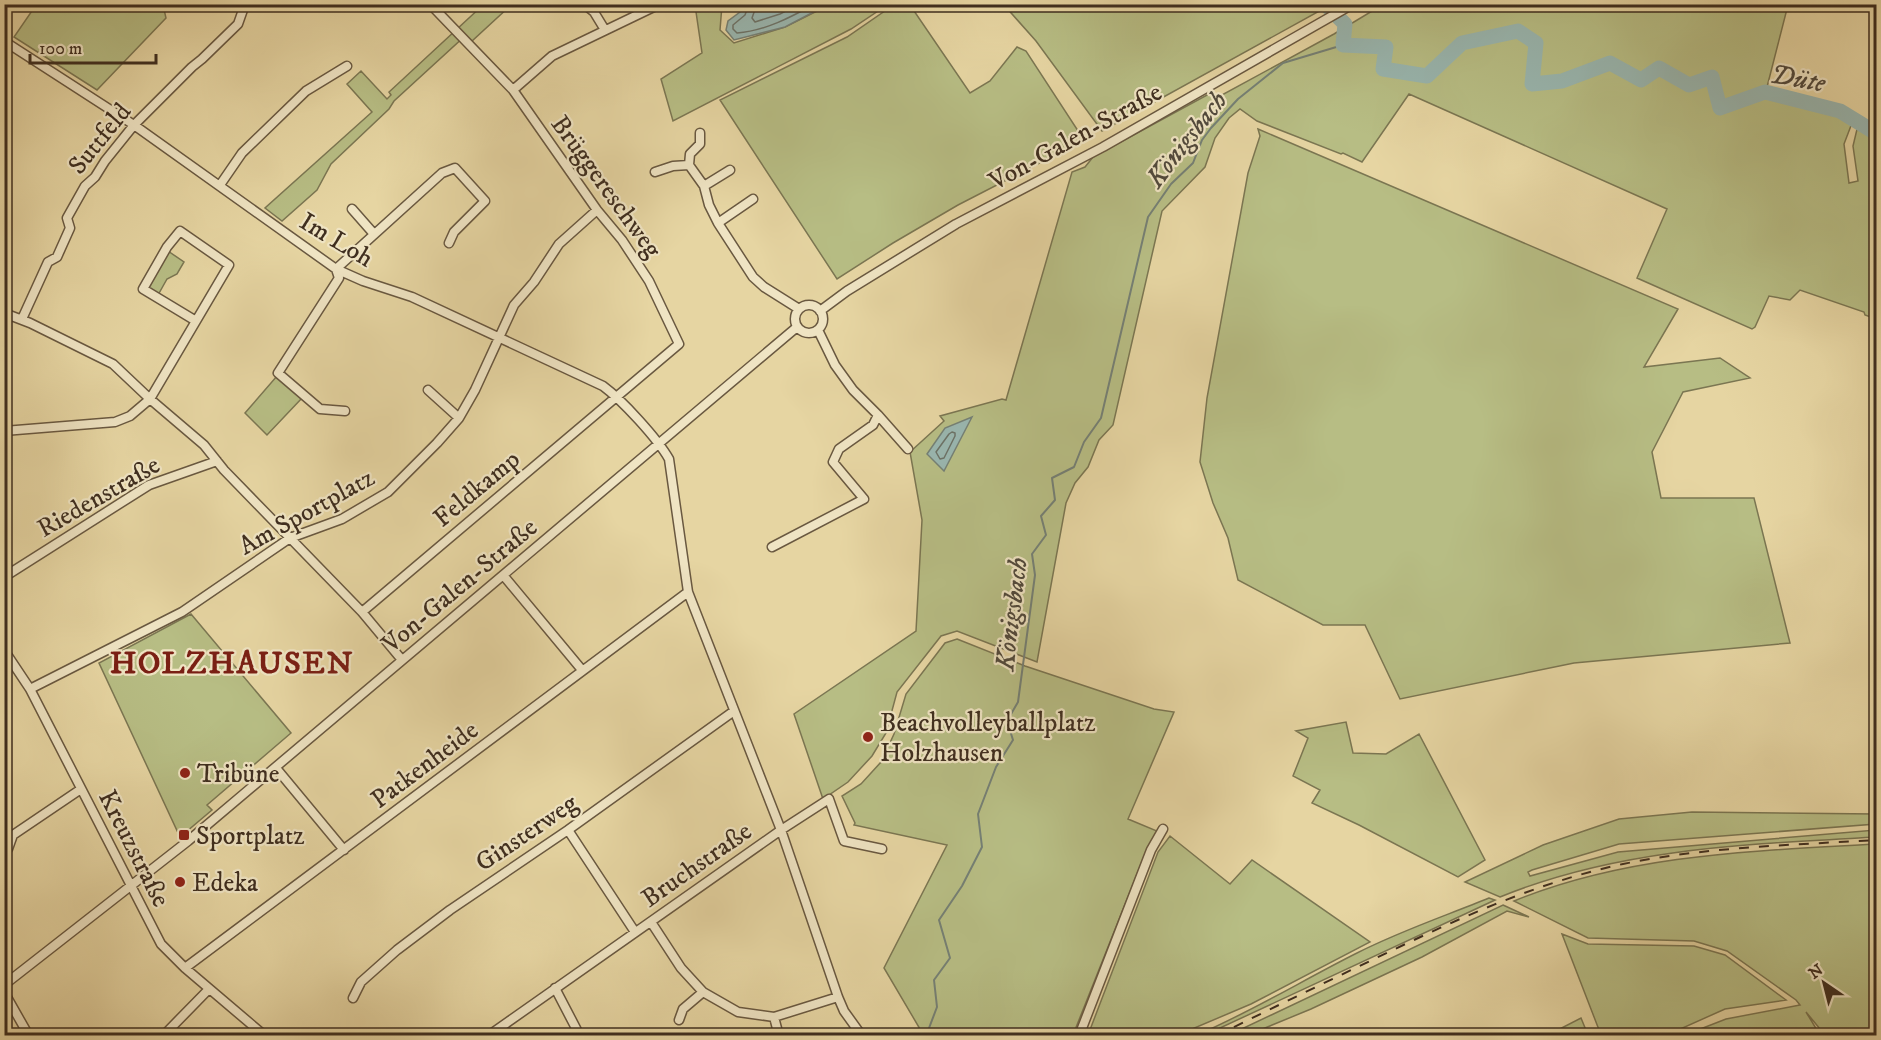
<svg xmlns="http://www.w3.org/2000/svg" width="1881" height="1040" font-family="'IM FELL DW Pica',serif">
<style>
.green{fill:#b7bd84;stroke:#7b7652;stroke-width:1.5}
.water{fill:#99b6af;stroke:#758075;stroke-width:1.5}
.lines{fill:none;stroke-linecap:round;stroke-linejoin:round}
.shore{stroke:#6c7267;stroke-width:1.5}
.stream{stroke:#758075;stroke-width:2}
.river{stroke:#99b6af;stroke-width:15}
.street-casing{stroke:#695840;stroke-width:11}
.street{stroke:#efe4c3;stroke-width:8}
.rail{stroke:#3f2e1f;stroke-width:2;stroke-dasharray:10 10;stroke-linecap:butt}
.poi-dot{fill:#8f2418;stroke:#efe4c3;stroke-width:2}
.labels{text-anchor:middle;stroke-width:4.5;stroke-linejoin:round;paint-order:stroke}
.street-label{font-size:26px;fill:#3f2e1f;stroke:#efe4c3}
.poi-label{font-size:26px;fill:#3f2e1f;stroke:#efe4c3;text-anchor:start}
.water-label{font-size:27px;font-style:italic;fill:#51493c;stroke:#efe4c3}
.district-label{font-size:32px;font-weight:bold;letter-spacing:1.5px;fill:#7a1f14;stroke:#efe4c3}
</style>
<rect width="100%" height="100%" fill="#e6d5a2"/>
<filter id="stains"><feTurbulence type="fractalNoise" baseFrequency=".00333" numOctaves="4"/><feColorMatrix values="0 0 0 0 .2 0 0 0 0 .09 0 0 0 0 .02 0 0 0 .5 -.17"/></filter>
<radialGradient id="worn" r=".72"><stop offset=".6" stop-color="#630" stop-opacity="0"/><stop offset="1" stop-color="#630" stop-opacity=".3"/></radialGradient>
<!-- green -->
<path class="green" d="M 895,4 L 910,5 L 970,93 L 990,81 L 1017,47 L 1026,51 L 1084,140 L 958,205 L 893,243 L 837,279 L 720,100 L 847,37 Z
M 1319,4 L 1323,9 L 1102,131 L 1036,41 L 1004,5 Z
M 36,5 L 163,5 L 166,18 L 97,90 L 14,37 Z
M 483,5 L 511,5 L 472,41 L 465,36 L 394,101 L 389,109 L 331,164 L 317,190 L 282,221 L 265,208 L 372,112 L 347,84 L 361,71 L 387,99 L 391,95 L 389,92 Z
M 695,5 L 722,5 L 720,30 L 734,43 L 785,27 L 829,5 L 887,5 L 851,29 L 673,121 L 661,79 L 702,53 Z
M 1382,5 L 1788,5 L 1767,87 L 1846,110 L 1841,115 L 1852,123 L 1844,144 L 1849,183 L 1858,181 L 1853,146 L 1858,125 L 1876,136 L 1876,319 L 1865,315 L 1864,312 L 1800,290 L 1790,300 L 1769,296 L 1755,327 L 1752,329 L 1637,278 L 1667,209 L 1409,94 L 1362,162 L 1343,153 L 1341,154 L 1257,121 L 1240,109 L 1229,118 L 1215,138 L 1205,167 L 1162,211 L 1113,425 L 1099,440 L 1088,467 L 1075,483 L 1066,503 L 1037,662 L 957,631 L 941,636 L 897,692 L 886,733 L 872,756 L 848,782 L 823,799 L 794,714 L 916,631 L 922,520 L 910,452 L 944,421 L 940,416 L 1002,399 L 1006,400 L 1072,172 L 1085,167 L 1093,157 L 1207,95 L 1222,95 L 1334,34 Z
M 1258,129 L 1678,309 L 1644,367 L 1720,358 L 1750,378 L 1683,392 L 1652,452 L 1661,498 L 1754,498 L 1790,643 L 1574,663 L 1400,699 L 1365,625 L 1323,625 L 1238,580 L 1228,538 L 1213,503 L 1200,462 L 1207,398 L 1248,173 L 1260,136 Z
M 168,251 L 184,262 L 177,274 L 167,279 L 158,295 L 147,288 Z
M 277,376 L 302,398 L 267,435 L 245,413 Z
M 191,614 L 291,733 L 207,805 L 212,810 L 180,837 L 99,663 Z
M 957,639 L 1025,666 L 1154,709 L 1174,712 L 1128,819 L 1157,831 L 1147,849 L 1073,1035 L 920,1035 L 920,1029 L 884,968 L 947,845 L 854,825 L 855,823 L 842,796 L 861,784 L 881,762 L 894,734 L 906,694 L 945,643 Z
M 1346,722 L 1353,753 L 1386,754 L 1419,734 L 1485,860 L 1458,877 L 1359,825 L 1312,803 L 1320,790 L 1293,776 L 1308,738 L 1296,731 Z
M 1692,812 L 1876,814 L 1876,824 L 1619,844 L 1532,870 L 1528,872 L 1530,876 L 1618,852 L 1876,830 L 1876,837 C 1750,844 1619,848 1500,897 L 1465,882 L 1543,845 L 1619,819 Z
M 1170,836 L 1230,884 L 1252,860 L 1370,942 L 1251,1004 L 1178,1035 L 1088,1035 L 1158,852 Z
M 1876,844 L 1876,1035 L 1825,1035 L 1806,1012 L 1820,1035 L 1685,1035 L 1726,1019 L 1800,1005 L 1796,1000 L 1727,951 L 1694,941 L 1588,938 L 1514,901 C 1629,854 1754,851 1876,844 Z
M 1489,898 L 1495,900 L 1205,1035 L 1197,1035 C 1253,1011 1303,980 1357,953 C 1400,931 1445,916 1489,898 Z
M 1503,905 L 1529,917 L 1507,911 L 1422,957 L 1311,1009 L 1248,1035 L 1229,1035 Z
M 1562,934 L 1588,944 L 1694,946 L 1725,955 L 1786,1000 L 1725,1009 L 1667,1035 L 1601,1035 Z
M 1581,1018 L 1588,1035 L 1548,1035 Z"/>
<!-- water -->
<path class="water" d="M 745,4 L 827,4 L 827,5 L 785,27 L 734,40 L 726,30 L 728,21 L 740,12 Z
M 972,417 L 944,471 L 927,454 L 945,428 Z"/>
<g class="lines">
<!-- shore -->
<path class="shore" d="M 749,4 L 745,15 L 733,25 L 733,29 L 737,33 C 765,31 791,17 815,4
M 757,4 L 752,18 L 755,22 L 780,14 L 799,4
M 952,432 L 955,433 L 955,436 L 944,458 L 940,459 L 936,452 L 949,434 Z"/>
<!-- stream -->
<path class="stream" d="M 926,1036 L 937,1007 L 934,980 L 950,958 L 939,920 L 962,886 L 982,847 L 978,814 L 996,767 L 1013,740 L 1007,721 L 1018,702 L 1035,575 L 1032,554 L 1046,535 L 1041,516 L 1055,500 L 1052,478 L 1074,467 L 1084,442 L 1101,418 L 1148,217 L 1171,184 L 1193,163 L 1202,140 L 1211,128 L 1238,99 L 1283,63 L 1343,45"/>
<!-- river -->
<path class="river" d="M 1325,4 L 1345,24 L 1343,45 L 1386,47 L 1383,69 L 1427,76 L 1462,43 L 1518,31 L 1536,43 L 1532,84 L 1562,81 L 1610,63 L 1641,80 L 1659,68 L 1689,85 L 1712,77 L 1720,108 L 1765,92 L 1840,111 L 1876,133"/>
<defs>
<path id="street" d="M 584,4 L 594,12 L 605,30
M 4,41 L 134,125 L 336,269 L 363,281 L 412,297 L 603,386 C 622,400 657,438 669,459 L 688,592 L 781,830 L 838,997 L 844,1011 L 862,1036
M 513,90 L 552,56 L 660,4
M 689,165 L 690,154 L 700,144 L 700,133
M 655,172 L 673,166 L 689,165 L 704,186 L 709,205 L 718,223 L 753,277 L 764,287 L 799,309
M 220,185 L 242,153 L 306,91 L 347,66
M 704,186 L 730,170
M 352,209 L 374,234
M 718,223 L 753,199
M795 319a14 14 0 1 1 28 0a14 14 0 1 1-28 0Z
M 820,311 L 847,291 L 956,224 L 1103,147 L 1353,4
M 4,313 L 30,323 L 113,364 L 150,399 L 204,445 L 224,470 L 362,612 L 402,660
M 22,319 L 48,262 L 57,257 L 70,228 L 67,218 L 85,186 L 95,177 L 105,161 L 134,125 L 192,67 L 202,59 L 238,24 L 244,7 L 247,4
M 428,390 L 459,418
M 345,411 L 320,409 L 278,373 L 339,278 L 336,269 L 442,173 L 455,168 L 485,201 L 454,232 L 449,243
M 878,415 L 908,449
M 4,431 L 115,422 L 130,416 L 150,399 L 196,321 L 143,289 L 167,247 L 180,231 L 229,265 L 196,321
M 772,547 L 864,499 L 833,462 L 839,449 L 873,425 L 878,415 L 853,390 L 835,365 L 818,330
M 503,575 L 582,670
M 4,577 L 149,485 L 217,461
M 362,612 L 679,344 L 649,281 L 622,240 L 597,210 L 513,90 L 430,4
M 4,650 L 30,689 L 161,944 L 185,968 L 265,1036
M 30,689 L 182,612 L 290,538 L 342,519 L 388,492 L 437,443 L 459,418 L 475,390 L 514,305 L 534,282 L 559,244 L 597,210
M 276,768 L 344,850
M 568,830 L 635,932
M 8,849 L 13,835 L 81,789
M 651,922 L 681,968 L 703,992 L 738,1012 L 774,1017 L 838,997
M 185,968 L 688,592
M 4,985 L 188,841 L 797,327
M 555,988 L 580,1036
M 4,992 L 29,1036
M 353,998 L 361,982 L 397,950 L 450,910 L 568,830 L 734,711
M 774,1017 L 779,1036
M 679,1020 L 683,1009 L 703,992
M 163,1036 L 209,989
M 488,1036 L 781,830 L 829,799 L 844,841 L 882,849
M 1079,1036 L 1151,850 L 1163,829"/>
</defs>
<!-- street casing -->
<use href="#street" class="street-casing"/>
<!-- street -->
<use href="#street" class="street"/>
<!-- rail -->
<path class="rail" d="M 1216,1036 C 1268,1010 1320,985 1372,960 C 1453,921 1534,883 1623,864 C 1706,847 1792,845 1876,840"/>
</g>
<!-- markers -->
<g class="poi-dot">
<circle cx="868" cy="737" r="6"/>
<circle cx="185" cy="773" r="6"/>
<rect x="178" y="829" width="12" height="12" rx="3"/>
<circle cx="180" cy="882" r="6"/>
</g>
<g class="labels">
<!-- street labels -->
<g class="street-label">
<text transform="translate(1075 136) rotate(-29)" y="9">Von-Galen-Straße</text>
<text transform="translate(99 138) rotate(-51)" y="9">Suttfeld</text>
<text transform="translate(607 186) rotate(54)" y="9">Brüggereschweg</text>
<text transform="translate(337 239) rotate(31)" y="9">Im Loh</text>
<text transform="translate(476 488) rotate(-40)" y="9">Feldkamp</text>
<text transform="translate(98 496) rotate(-30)" y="9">Riedenstraße</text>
<text transform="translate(306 511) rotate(-29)" y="9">Am Sportplatz</text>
<text transform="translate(459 585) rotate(-40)" y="9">Von-Galen-Straße</text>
<text transform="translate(424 764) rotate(-37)" y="9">Patkenheide</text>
<text transform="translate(526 832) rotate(-34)" y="9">Ginsterweg</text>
<text transform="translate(135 848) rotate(63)" y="9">Kreuzstraße</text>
<text transform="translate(696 864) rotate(-35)" y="9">Bruchstraße</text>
</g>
<!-- poi labels -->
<g class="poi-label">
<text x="880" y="731">Beachvolleyballplatz<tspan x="880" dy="30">Holzhausen</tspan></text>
<text x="197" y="782">Tribüne</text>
<text x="196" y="844">Sportplatz</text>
<text x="192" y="891">Edeka</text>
</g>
<!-- water labels -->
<g class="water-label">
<text transform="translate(1798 78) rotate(10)" y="9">Düte</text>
<text transform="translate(1186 139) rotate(-52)" y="9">Königsbach</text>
<text transform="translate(1011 614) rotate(-83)" y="9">Königsbach</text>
</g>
<!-- district labels -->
<g class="district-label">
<text x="232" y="673">HOLZHAUSEN</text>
</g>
</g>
<!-- margin -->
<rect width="1881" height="1040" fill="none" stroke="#e6d5a2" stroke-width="24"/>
<rect x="6" y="6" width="1869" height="1028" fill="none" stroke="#3f2e1f" stroke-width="3"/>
<rect x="12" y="12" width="1857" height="1016" fill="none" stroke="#3f2e1f" stroke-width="1.5"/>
<!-- north arrow -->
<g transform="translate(1824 983) rotate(325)" stroke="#efe4c3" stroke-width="4.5" paint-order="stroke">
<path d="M0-4.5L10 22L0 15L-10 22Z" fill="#3f2e1f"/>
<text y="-9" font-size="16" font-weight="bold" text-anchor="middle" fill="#3f2e1f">N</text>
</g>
<!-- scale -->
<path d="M30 54v9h126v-9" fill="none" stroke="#3f2e1f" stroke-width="3"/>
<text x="39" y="54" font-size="18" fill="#3f2e1f" stroke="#efe4c3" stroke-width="4.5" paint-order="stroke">100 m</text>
<rect width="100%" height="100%" filter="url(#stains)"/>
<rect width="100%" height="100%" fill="url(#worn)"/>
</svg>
